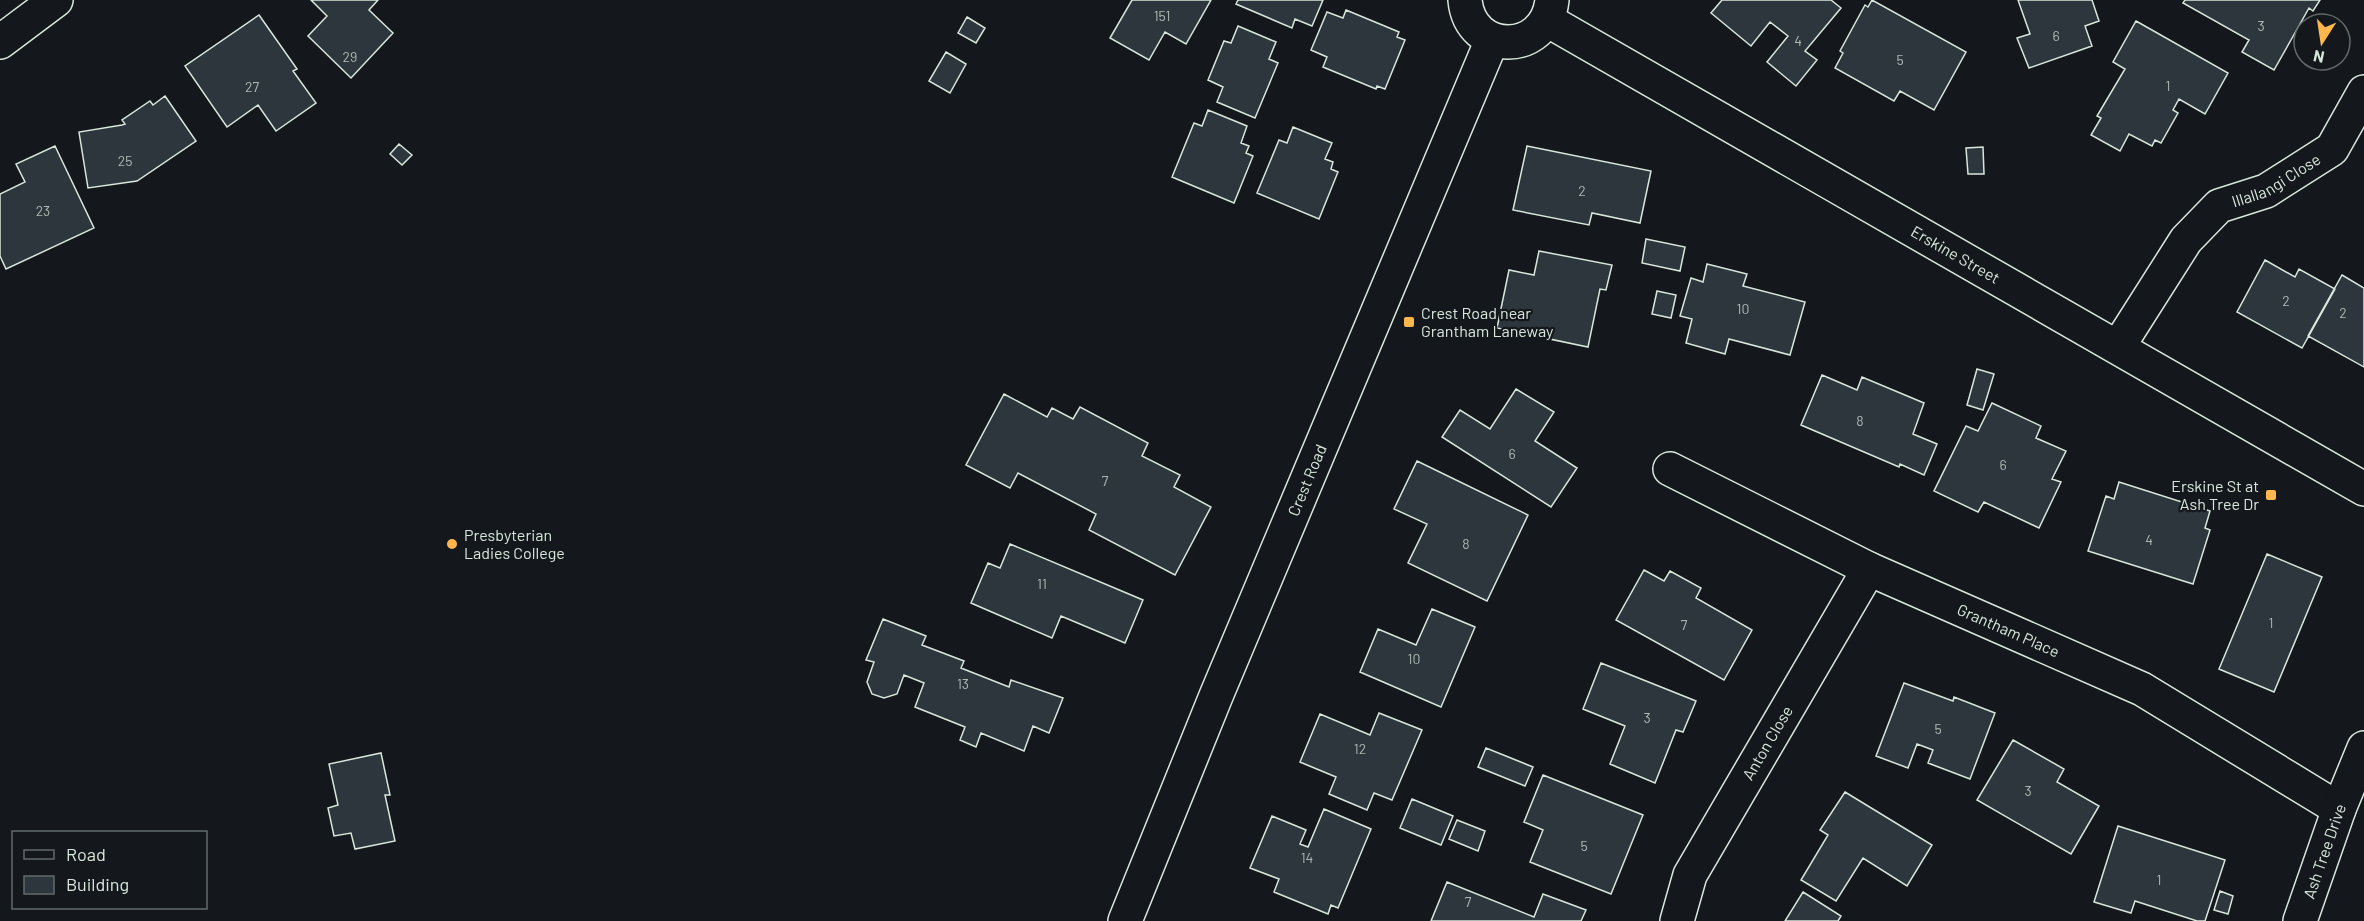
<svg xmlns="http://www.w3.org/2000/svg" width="2364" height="921" font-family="Barlow,sans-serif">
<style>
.building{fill:#2c363c;stroke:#d8e6dc;stroke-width:1.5}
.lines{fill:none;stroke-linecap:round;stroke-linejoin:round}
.minor-casing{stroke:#d8e6dc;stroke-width:36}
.minor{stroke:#14181c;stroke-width:33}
.poi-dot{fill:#ffb74d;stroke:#14181c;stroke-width:2}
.labels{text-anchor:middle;stroke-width:4.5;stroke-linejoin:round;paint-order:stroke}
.number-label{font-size:14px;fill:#adbab4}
.street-label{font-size:16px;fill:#d8e6dc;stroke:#14181c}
.poi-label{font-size:16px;fill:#d8e6dc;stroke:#14181c;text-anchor:start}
</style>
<rect width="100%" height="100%" fill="#14181c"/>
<!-- building -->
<path class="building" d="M 311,0 L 378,0 L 369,10 L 393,33 L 351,78 L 308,36 L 327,16 Z
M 1132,0 L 1211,0 L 1186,44 L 1165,32 L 1149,60 L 1110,38 Z
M 1238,0 L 1323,0 L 1312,26 L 1295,19 L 1292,28 L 1236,4 Z
M 1722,0 L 1831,0 L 1841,8 L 1805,51 L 1817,60 L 1796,86 L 1767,62 L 1788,36 L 1770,22 L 1751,46 L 1711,13 Z
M 1872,0 L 1966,52 L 1934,110 L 1900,91 L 1894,101 L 1835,68 L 1843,53 L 1840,51 L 1865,5 L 1868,7 Z
M 2018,0 L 2092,0 L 2099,21 L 2085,26 L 2092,46 L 2029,68 L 2017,38 L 2030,34 Z
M 2185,0 L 2320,0 L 2313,11 L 2309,8 L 2274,70 L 2242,52 L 2249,40 L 2183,3 Z
M 1346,10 L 1399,32 L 1397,37 L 1405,40 L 1385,89 L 1377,86 L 1376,89 L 1323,67 L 1327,57 L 1311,50 L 1327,12 L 1343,18 Z
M 259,15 L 297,69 L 293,71 L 316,103 L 276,131 L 258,105 L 227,127 L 185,66 Z
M 967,17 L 985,28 L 976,43 L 958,33 Z
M 2136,21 L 2228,73 L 2205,114 L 2179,99 L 2173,110 L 2178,113 L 2161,143 L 2155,140 L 2152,146 L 2129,134 L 2120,151 L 2091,135 L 2101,118 L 2097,116 L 2125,69 L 2113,62 Z
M 1238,26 L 1276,42 L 1269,59 L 1278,63 L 1255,118 L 1217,102 L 1223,87 L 1208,80 L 1224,41 L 1231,43 Z
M 946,52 L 966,64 L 950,93 L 929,81 Z
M 165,96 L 196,141 L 137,181 L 88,188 L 79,132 L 122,125 L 125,124 L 122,120 L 150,101 L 153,105 Z
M 1208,110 L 1247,126 L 1241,143 L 1249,146 L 1246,153 L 1253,156 L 1234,203 L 1172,177 L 1194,123 L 1202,126 Z
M 1293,127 L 1332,143 L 1325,159 L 1333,162 L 1331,169 L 1338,172 L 1319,219 L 1257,193 L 1279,140 L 1287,143 Z
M 399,144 L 412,155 L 402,165 L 390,154 Z
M 55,146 L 94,228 L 6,269 L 0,256 L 0,194 L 25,182 L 16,164 Z
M 1527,146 L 1651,171 L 1640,223 L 1592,213 L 1589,225 L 1513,210 Z
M 1983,147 L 1984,174 L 1968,174 L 1966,148 Z
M 1646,239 L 1685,247 L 1680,271 L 1642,263 Z
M 1539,251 L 1612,265 L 1606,290 L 1600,289 L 1588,347 L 1497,328 L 1509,270 L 1534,275 Z
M 2265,260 L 2295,277 L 2299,269 L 2335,289 L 2302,348 L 2237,312 Z
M 1707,264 L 1747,274 L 1743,286 L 1805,302 L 1790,355 L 1729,339 L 1725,354 L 1686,343 L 1692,319 L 1680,316 L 1691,278 L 1703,282 Z
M 2342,275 L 2364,288 L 2364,367 L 2308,336 Z
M 1657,291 L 1676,295 L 1671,318 L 1652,314 Z
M 1977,369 L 1994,374 L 1983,410 L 1967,405 Z
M 1822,375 L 1857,390 L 1862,377 L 1924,403 L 1913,434 L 1937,444 L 1924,475 L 1900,464 L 1899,467 L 1801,425 Z
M 1516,389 L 1554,412 L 1535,441 L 1577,468 L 1551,507 L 1442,437 L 1460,410 L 1490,429 Z
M 1004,394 L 1047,417 L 1052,408 L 1073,419 L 1080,407 L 1148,443 L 1142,456 L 1180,475 L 1174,487 L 1211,507 L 1175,575 L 1089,530 L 1096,514 L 1018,473 L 1010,488 L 966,465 Z
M 1992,403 L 2041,426 L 2036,438 L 2066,451 L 2052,479 L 2061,482 L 2039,528 L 1984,502 L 1978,512 L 1934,491 L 1966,426 L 1978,431 Z
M 1417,461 L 1528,515 L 1487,601 L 1408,563 L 1427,524 L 1394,509 Z
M 2119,482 L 2210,511 L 2205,528 L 2210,530 L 2193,584 L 2088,551 L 2106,496 L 2114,499 Z
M 1010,544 L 1143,600 L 1125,643 L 1061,616 L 1052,638 L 971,603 L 988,563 L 1000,568 Z
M 2267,554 L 2322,577 L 2274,692 L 2219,669 Z
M 1644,570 L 1664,581 L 1670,571 L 1701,588 L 1696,598 L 1752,630 L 1724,680 L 1616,620 Z
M 1432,609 L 1475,627 L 1441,707 L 1360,672 L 1378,629 L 1416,645 Z
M 883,619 L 926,636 L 922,645 L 964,661 L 961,668 L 1009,687 L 1011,680 L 1063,698 L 1049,733 L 1033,726 L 1024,751 L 981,733 L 976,747 L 960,740 L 965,727 L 915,707 L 924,683 L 904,675 L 897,694 L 884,698 L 872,694 L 867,682 L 874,662 L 866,660 Z
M 1601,663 L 1696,701 L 1683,732 L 1676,730 L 1655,783 L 1610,764 L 1625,726 L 1583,709 Z
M 1904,683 L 1953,701 L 1954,697 L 1995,713 L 1970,779 L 1928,763 L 1933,750 L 1917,744 L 1908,768 L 1876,756 Z
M 1379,713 L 1422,730 L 1392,800 L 1374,793 L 1367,810 L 1329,794 L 1336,777 L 1300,762 L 1320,714 L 1370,735 Z
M 2013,740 L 2064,769 L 2057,782 L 2099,806 L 2071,854 L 1977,800 Z
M 1486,748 L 1533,767 L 1525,786 L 1478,767 Z
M 381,753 L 390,795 L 385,795 L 395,841 L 355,849 L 351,833 L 334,836 L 328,808 L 338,805 L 329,764 Z
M 1543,775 L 1643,815 L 1611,894 L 1530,862 L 1543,830 L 1524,822 Z
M 1845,792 L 1932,845 L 1907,886 L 1863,858 L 1836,901 L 1801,880 L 1828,835 L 1820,830 Z
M 1412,799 L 1453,816 L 1441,845 L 1400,828 Z
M 1324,809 L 1371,829 L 1338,908 L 1331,905 L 1328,914 L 1274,892 L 1279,879 L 1250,868 L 1272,816 L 1306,830 L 1300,844 L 1308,847 Z
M 1457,820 L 1485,831 L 1478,851 L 1449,839 Z
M 2118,826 L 2225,860 L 2205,921 L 2197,921 L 2135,901 L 2131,913 L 2094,902 Z
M 1447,882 L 1534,917 L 1543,894 L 1586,910 L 1581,921 L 1431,921 Z
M 2220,891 L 2233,896 L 2228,914 L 2214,910 Z
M 1803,892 L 1841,916 L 1838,921 L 1785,921 Z"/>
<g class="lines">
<defs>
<g id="minor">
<path d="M 1465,0 C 1470,56 1546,56 1552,0"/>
<path id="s1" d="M 1547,20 L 2364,489"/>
<path d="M 0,42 L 56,0"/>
<path id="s2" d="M 2118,347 L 2186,240 L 2219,206 L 2266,191 L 2332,149 L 2364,92"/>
<path id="s3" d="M 1670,469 L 1869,569 L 2142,689 L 2339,809"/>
<path id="s4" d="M 1125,921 L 1216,696 L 1492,40"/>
<path id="s5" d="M 1677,921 L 1690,875 L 1869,569"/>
<path id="s6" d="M 2300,921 L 2339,809 L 2364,748"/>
</g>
</defs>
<!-- minor casing -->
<use href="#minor" class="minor-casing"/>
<!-- minor -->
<use href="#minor" class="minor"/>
</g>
<!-- markers -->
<g class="poi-dot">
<rect x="1403" y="316" width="12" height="12" rx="3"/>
<rect x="2265" y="489" width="12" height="12" rx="3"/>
<circle cx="452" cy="544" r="6"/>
</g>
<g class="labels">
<!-- number labels -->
<g class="number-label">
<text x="1162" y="21">151</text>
<text x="2261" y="31">3</text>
<text x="2056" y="41">6</text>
<text x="1798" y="46">4</text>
<text x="350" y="62">29</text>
<text x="1900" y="65">5</text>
<text x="2168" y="91">1</text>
<text x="252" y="92">27</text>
<text x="125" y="166">25</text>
<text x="1582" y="196">2</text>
<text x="43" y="216">23</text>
<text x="2286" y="306">2</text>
<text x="1743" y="314">10</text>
<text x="2343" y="318">2</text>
<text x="1860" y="426">8</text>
<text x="1512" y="459">6</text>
<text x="2003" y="470">6</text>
<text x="1105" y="486">7</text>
<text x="2149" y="545">4</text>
<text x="1466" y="549">8</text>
<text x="1042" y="589">11</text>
<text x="2271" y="628">1</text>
<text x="1684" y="630">7</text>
<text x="1414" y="664">10</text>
<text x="963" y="689">13</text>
<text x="1647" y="723">3</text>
<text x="1938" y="734">5</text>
<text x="1360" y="754">12</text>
<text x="2028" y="796">3</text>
<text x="1584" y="851">5</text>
<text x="1307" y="863">14</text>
<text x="2159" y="885">1</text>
<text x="1468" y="907">7</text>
</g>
<!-- street labels -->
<g class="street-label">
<text dy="6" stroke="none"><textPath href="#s2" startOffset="237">Illallangi Close</textPath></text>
<text dy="6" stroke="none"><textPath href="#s1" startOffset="471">Erskine Street</textPath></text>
<text dy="6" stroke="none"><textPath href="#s4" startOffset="477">Crest Road</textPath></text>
<text dy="6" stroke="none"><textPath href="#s3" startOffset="375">Grantham Place</textPath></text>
<text dy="6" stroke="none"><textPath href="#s5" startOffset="201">Anton Close</textPath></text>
<text dy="6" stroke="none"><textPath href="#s6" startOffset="74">Ash Tree Drive</textPath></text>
</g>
<!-- poi labels -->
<g class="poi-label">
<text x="1421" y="319">Crest Road near<tspan x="1421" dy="18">Grantham Laneway</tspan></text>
<text x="2259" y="492" text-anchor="end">Erskine St at<tspan x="2259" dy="18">Ash Tree Dr</tspan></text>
<text x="464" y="541">Presbyterian<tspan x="464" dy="18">Ladies College</tspan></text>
</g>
</g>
<!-- legend -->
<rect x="12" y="831" width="195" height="78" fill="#14181c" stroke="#626a69" stroke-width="1.5"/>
<rect x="24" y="850" width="30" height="9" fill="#14181c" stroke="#626a69" stroke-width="1.5"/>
<text x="66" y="861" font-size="18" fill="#d8e6dc">Road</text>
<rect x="24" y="876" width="30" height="18" fill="#2c363c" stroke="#626a69" stroke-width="1.5"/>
<text x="66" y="891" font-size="18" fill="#d8e6dc">Building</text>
<!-- north arrow -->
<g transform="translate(2322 42) rotate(192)"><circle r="28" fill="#14181c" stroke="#626a69" stroke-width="1.5"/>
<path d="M0-4.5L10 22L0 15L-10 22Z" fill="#ffb74d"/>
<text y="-9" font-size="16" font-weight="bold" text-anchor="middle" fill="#d8e6dc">N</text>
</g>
</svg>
